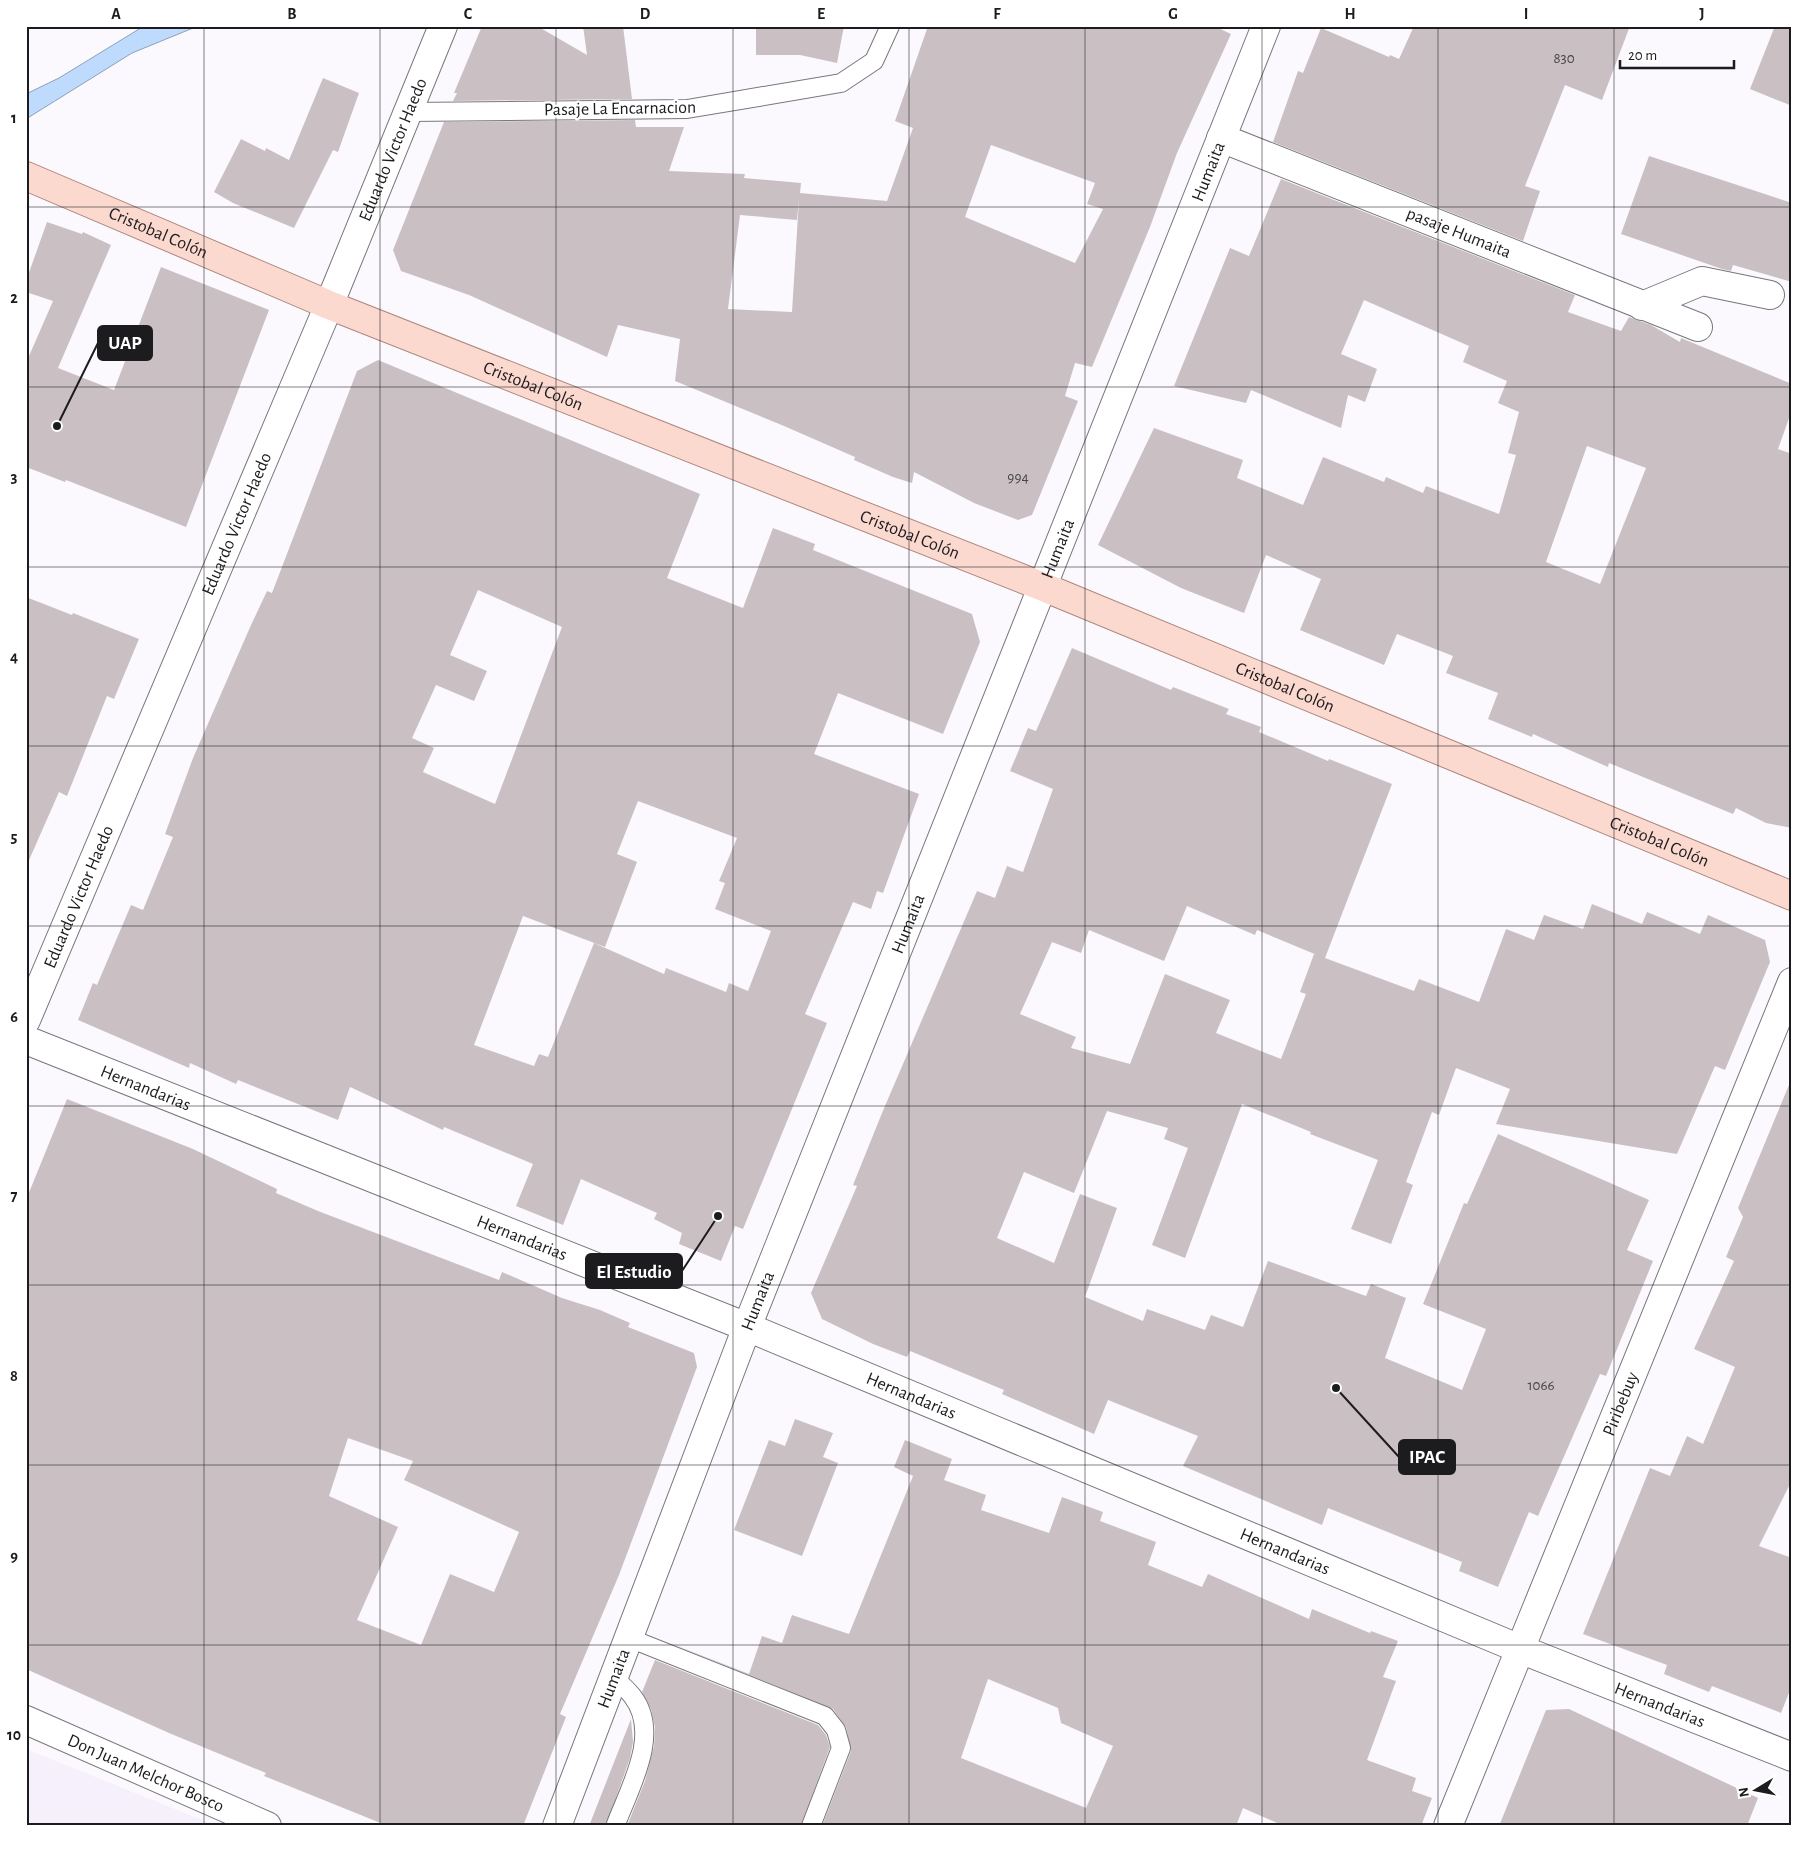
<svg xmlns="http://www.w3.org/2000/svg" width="1818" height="1852" font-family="'Alegreya Sans',sans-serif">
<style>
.built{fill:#f6f0fd}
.water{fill:#bedafc;stroke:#8da1b9}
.building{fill:#cac0c4;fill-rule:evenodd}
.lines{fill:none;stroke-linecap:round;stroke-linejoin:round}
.service-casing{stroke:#79767d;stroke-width:20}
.minor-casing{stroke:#79767d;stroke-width:30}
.tertiary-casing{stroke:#79767d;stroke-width:30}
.primary-casing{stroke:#ac867c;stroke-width:30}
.service{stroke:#fff;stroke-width:18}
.minor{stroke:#fff;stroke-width:28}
.tertiary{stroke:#fff;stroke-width:28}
.primary{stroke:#fcd9cf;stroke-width:28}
.grid{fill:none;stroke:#1c1b1e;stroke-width:1;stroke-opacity:0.55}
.labels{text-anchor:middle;stroke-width:4.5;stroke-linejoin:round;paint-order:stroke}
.number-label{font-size:15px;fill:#484448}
.street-label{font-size:18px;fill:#1c1b1e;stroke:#fff}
.leader{fill:none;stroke:#1c1b1e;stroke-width:2}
.callout-dot{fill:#1c1b1e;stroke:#fff;stroke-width:2}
.callout{fill:#1c1b1e;stroke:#1c1b1e;stroke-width:2}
.callout-label{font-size:19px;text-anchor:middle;font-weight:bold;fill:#fff}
.neatline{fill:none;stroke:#1c1b1e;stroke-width:2}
.grid-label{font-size:16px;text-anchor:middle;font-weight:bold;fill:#1c1b1e}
</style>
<rect width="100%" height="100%" fill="#fbf9fe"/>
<!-- built -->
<path class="built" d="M 26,1749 L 217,1826 L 26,1826 Z"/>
<!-- water -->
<path class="water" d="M 144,26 L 198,26 L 132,53 L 26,119 L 26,94 L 59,78 Z"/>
<!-- building -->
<path class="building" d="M 482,26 L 537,26 L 587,55 L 583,26 L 623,26 L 632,99 L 453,101 L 457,93 L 454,93 Z
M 756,26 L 844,26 L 837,63 L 800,55 L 756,55 Z
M 928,26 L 1214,26 L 1231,34 L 1177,153 L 1150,227 L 1092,367 L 1075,363 L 1065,396 L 1078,401 L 1032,515 L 1018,520 L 974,503 L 914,472 L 912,483 L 893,477 L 854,460 L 855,457 L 784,426 L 675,381 L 680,339 L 618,325 L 607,357 L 469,295 L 401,271 L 393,250 L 444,122 L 635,120 L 636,127 L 684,127 L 669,171 L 745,174 L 744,178 L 801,183 L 800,193 L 887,201 L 913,128 L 895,121 ZM 991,145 L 1095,183 L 1087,204 L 1103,209 L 1075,263 L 965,217 ZM 799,199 L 792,312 L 728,309 L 740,215 L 797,220 Z
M 1414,26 L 1630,26 L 1602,100 L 1565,85 L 1525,186 L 1540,191 L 1523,241 L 1273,142 L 1298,71 L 1303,73 L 1321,28 L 1389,57 L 1390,55 L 1399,59 Z
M 1775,26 L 1792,26 L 1792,106 L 1750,89 Z
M 323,78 L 359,93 L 338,152 L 333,150 L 294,228 L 233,203 L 214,192 L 241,139 L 265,151 L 266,148 L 289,160 Z
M 1649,156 L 1792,203 L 1792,282 L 1733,265 L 1731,271 L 1722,269 L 1621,234 Z
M 1281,179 L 1575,295 L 1568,312 L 1621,331 L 1629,317 L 1651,325 L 1680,342 L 1681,338 L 1792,384 L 1792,410 L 1778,449 L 1792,454 L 1792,828 L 1766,823 L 1736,808 L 1733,814 L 1609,763 L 1608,767 L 1533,734 L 1532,737 L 1488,719 L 1498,693 L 1446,673 L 1453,656 L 1397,634 L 1384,665 L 1300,630 L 1321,579 L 1266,555 L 1244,613 L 1181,588 L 1098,545 L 1154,428 L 1243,460 L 1237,478 L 1303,505 L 1323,457 L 1384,482 L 1386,477 L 1423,493 L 1426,486 L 1499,514 L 1516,455 L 1508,453 L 1519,412 L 1498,403 L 1507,381 L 1463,362 L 1469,346 L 1364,300 L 1341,354 L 1377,369 L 1365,402 L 1348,395 L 1341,428 L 1251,390 L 1246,403 L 1174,386 L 1230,248 L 1249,256 ZM 1587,446 L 1646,468 L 1600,584 L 1546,562 Z
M 47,222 L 82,234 L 83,232 L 111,245 L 58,368 L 114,390 L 161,267 L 269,310 L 186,527 L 66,480 L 65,482 L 26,467 L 26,356 L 29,356 L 53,301 L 26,292 L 26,281 Z
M 378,360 L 700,494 L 667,578 L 743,608 L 773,528 L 815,544 L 813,550 L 972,614 L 980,642 L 943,734 L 838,693 L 814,754 L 919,794 L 883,893 L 877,891 L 871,909 L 853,902 L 805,1014 L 827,1023 L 743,1229 L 735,1226 L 721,1261 L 679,1244 L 682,1233 L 654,1219 L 657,1213 L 581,1179 L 563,1225 L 516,1206 L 533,1164 L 444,1127 L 443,1130 L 350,1087 L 338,1120 L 238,1080 L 236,1084 L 190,1063 L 189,1068 L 78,1020 L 93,983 L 97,985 L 131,905 L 143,910 L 173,837 L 165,834 L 193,758 L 251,625 L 267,591 L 272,593 L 357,371 ZM 478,590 L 562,627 L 495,804 L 423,772 L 434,748 L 412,738 L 436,685 L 474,701 L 487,671 L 450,655 ZM 638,801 L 737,838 L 719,881 L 725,883 L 715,909 L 771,931 L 748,991 L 729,983 L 726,992 L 666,968 L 664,974 L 594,943 L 548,1057 L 539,1054 L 534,1066 L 474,1045 L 523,916 L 605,947 L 637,862 L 617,854 Z
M 26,597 L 72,615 L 73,613 L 139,639 L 114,699 L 107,696 L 67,796 L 59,792 L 26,867 Z
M 1072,648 L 1171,690 L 1173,687 L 1229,709 L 1226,714 L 1261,727 L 1259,732 L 1328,761 L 1329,759 L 1392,784 L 1325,958 L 1414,991 L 1419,979 L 1479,1002 L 1506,929 L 1534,940 L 1544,915 L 1583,929 L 1592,904 L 1642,924 L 1647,912 L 1700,934 L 1708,915 L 1765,940 L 1770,962 L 1725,1070 L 1715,1066 L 1677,1154 L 1496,1124 L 1510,1089 L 1456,1068 L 1439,1115 L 1432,1112 L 1406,1182 L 1413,1185 L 1391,1244 L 1351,1229 L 1378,1160 L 1310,1134 L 1311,1132 L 1242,1104 L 1185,1258 L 1152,1245 L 1188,1148 L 1164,1139 L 1168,1128 L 1107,1111 L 1074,1193 L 1024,1172 L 997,1238 L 1054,1263 L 1080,1194 L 1117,1208 L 1085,1297 L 1143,1321 L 1147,1309 L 1205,1330 L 1211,1315 L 1243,1327 L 1268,1261 L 1366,1296 L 1371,1284 L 1406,1298 L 1385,1358 L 1462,1390 L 1486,1329 L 1423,1304 L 1464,1203 L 1467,1204 L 1498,1134 L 1649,1200 L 1627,1250 L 1653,1261 L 1606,1376 L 1600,1374 L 1538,1516 L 1529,1512 L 1498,1587 L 1459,1571 L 1462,1562 L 1328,1508 L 1322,1525 L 1183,1466 L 1198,1436 L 1108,1400 L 1094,1434 L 1002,1394 L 1004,1390 L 910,1351 L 907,1357 L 873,1344 L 822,1319 L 811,1293 L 857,1186 L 853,1185 L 882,1113 L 977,891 L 995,898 L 1007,866 L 1023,872 L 1053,789 L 1010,771 L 1028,728 L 1036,731 ZM 1187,906 L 1255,935 L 1257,930 L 1317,955 L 1314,954 L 1300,992 L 1306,994 L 1281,1059 L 1216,1033 L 1230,1000 L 1165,974 L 1130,1064 L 1071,1048 L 1076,1037 L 1020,1014 L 1052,942 L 1081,953 L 1089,930 L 1164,961 Z
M 1791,1080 L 1792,1480 L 1759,1546 L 1792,1558 L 1792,1685 L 1781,1713 L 1712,1686 L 1709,1692 L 1664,1674 L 1667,1665 L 1583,1634 L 1650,1468 L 1670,1476 L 1687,1436 L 1703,1444 L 1735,1367 L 1694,1349 L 1734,1261 L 1726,1257 L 1743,1217 L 1738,1208 Z
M 67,1099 L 193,1149 L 277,1189 L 276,1193 L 318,1211 L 499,1280 L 502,1272 L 562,1298 L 600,1310 L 630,1323 L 628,1327 L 694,1353 L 697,1367 L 619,1575 L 560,1714 L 566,1717 L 523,1826 L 388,1826 L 264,1776 L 266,1773 L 169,1733 L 26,1669 L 26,1200 ZM 348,1438 L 413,1461 L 404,1480 L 519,1532 L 494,1592 L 450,1574 L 421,1645 L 357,1620 L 398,1527 L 329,1496 Z
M 795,1419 L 833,1433 L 823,1457 L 838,1463 L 802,1556 L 734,1530 L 769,1440 L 785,1446 Z
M 905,1440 L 952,1459 L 944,1480 L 986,1495 L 981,1510 L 1049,1533 L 1062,1497 L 1103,1512 L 1100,1521 L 1156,1542 L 1148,1565 L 1202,1587 L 1208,1574 L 1309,1619 L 1312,1609 L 1370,1633 L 1371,1631 L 1398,1641 L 1383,1677 L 1396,1681 L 1367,1760 L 1416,1778 L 1412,1791 L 1432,1798 L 1421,1826 L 1284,1826 L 1243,1808 L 1236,1826 L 822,1826 L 851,1751 L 846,1727 L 833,1709 L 662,1640 L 749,1674 L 762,1636 L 782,1643 L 792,1615 L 849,1634 L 913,1476 L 894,1467 ZM 988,1679 L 1058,1708 L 1061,1723 L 1113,1746 L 1086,1808 L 961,1758 Z
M 655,1660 L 818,1725 L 826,1735 L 830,1747 L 801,1826 L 627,1826 L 645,1781 L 654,1746 L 655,1727 L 651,1709 L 642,1692 Z
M 1569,1709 L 1758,1798 L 1747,1826 L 1499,1826 L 1546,1710 Z
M 631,1719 L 633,1742 L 630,1758 L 606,1826 L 589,1826 Z"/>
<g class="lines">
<defs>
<path id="service" d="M 409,112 L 687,109 L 841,83 L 874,61 L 890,26
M 629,1638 L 825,1716 L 836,1730 L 841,1748 L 811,1826
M 614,1677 C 620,1684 628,1690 633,1697 C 661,1734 630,1787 616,1824"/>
<g id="minor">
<path id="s1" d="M 1221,138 L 1698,327"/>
<path d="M 1642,306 L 1702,281 L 1770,295"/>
<path id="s2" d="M 26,1020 L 329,305"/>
<path id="s3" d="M 26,1040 L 747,1327 L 1520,1649 L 1792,1757"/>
<path id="s4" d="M 26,1720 L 267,1826"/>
<path id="s5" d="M 557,1826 L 747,1327 L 1266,26"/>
<path id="s6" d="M 1448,1826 L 1792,982"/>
</g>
<g id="tertiary">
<path id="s7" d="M 329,305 L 443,26"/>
</g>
<g id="primary">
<path id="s8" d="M 26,176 L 329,305 L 1041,586 L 1792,896"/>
</g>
</defs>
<!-- service casing -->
<use href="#service" class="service-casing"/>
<!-- minor casing -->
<use href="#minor" class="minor-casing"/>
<!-- tertiary casing -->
<use href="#tertiary" class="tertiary-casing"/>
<!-- primary casing -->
<use href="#primary" class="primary-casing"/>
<!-- service -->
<use href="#service" class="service"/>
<!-- minor -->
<use href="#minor" class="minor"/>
<!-- tertiary -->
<use href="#tertiary" class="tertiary"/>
<!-- primary -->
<use href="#primary" class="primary"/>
</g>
<!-- grid -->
<path class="grid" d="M 204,26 L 204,1826M 380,26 L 380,1826M 556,26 L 556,1826M 733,26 L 733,1826M 909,26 L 909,1826M 1085,26 L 1085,1826M 1262,26 L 1262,1826M 1438,26 L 1438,1826M 1614,26 L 1614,1826M 26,207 L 1792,207M 26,387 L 1792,387M 26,567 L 1792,567M 26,746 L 1792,746M 26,926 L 1792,926M 26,1106 L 1792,1106M 26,1285 L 1792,1285M 26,1465 L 1792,1465M 26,1645 L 1792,1645"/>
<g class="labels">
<!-- number labels -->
<g class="number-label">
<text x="1564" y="63">830</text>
<text x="1018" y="482">994</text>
<text x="1541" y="1390">1066</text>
</g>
<!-- street labels -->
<g class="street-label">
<text transform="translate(620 108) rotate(-1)" y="6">Pasaje La Encarnacion</text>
<text dy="6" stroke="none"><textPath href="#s7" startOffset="168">Eduardo Victor Haedo</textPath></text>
<text dy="6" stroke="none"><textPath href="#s5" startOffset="1778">Humaita</textPath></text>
<text dy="6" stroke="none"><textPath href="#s8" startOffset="144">Cristobal Colón</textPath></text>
<text dy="6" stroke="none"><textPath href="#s1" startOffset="256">pasaje Humaita</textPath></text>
<text dy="6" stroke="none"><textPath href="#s8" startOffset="549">Cristobal Colón</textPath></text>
<text dy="6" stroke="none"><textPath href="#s2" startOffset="539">Eduardo Victor Haedo</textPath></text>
<text dy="6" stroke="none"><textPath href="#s8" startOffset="954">Cristobal Colón</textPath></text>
<text dy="6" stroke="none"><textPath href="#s5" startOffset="1372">Humaita</textPath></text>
<text dy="6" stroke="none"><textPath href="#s8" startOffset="1359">Cristobal Colón</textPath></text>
<text dy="6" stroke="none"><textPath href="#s8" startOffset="1764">Cristobal Colón</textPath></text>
<text dy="6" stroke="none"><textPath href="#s2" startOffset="134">Eduardo Victor Haedo</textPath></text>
<text dy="6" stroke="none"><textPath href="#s5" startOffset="968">Humaita</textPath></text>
<text dy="6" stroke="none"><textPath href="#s3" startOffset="129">Hernandarias</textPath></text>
<text dy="6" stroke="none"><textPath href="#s3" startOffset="534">Hernandarias</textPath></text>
<text dy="6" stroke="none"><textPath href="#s5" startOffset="562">Humaita</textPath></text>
<text dy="6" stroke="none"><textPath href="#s3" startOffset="954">Hernandarias</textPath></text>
<text dy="6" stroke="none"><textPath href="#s6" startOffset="456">Piribebuy</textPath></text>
<text dy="6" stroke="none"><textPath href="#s3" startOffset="1359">Hernandarias</textPath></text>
<text dy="6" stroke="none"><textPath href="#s5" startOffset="158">Humaita</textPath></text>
<text dy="6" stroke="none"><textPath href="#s3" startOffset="1764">Hernandarias</textPath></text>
<text dy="6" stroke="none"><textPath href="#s4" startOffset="131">Don Juan Melchor Bosco</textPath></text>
</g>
</g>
<!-- callouts -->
<path class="leader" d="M57 426L98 343M718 1216L682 1271M1336 1388L1399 1457"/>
<g class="callout-dot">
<circle cx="57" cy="426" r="5"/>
<circle cx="718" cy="1216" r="5"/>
<circle cx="1336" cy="1388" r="5"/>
</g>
<g class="callout">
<rect x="98" y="326" width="54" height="34" rx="5"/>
<rect x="586" y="1254" width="96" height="34" rx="5"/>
<rect x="1399" y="1440" width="56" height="34" rx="5"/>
</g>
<g class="callout-label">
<text x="125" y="349">UAP</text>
<text x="634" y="1278">El Estudio</text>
<text x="1427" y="1463">IPAC</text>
</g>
<!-- border -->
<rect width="1818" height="1852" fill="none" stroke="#ffffff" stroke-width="55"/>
<!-- north arrow -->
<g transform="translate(1756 1790) rotate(260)" stroke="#ffffff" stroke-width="4" paint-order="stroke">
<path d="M0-4L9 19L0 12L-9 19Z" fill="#1c1b1e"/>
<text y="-8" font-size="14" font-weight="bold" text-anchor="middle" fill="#1c1b1e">N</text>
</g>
<!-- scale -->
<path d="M1620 60v8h114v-8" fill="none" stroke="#1c1b1e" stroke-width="2.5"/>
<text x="1628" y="60" font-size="15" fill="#1c1b1e" stroke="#ffffff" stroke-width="4" paint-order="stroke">20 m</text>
<rect x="28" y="28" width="1762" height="1796" class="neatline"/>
<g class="grid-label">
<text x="116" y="19">A</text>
<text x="292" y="19">B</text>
<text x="468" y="19">C</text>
<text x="645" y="19">D</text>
<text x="821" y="19">E</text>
<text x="997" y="19">F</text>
<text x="1173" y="19">G</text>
<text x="1350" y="19">H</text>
<text x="1526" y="19">I</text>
<text x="1702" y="19">J</text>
<text x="14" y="123">1</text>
<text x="14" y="303">2</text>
<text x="14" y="482">3</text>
<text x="14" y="662">4</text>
<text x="14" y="842">5</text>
<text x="14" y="1022">6</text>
<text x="14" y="1201">7</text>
<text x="14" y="1381">8</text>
<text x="14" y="1561">9</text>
<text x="14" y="1740">10</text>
</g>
</svg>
